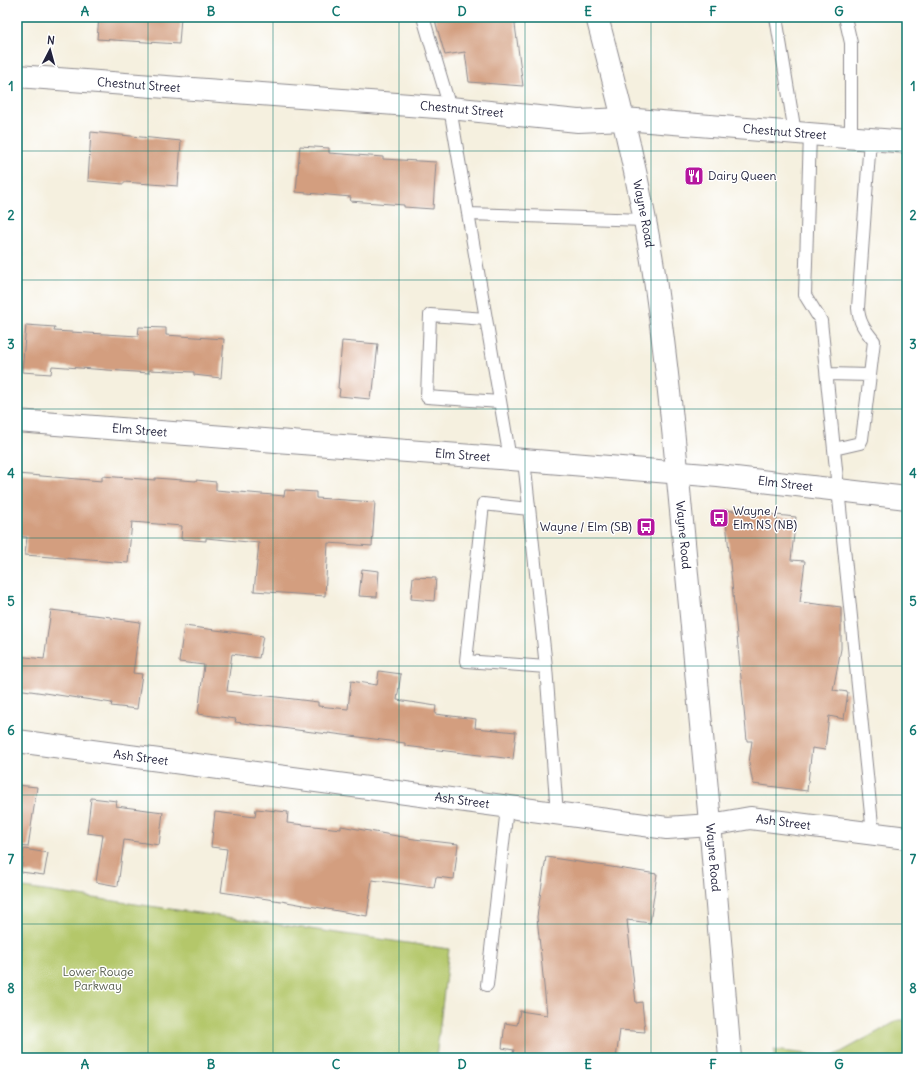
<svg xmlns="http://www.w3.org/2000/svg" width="924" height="1075" font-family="Delius,sans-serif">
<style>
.green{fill:#b4c76b;stroke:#6b7453}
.building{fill:#d39e7f}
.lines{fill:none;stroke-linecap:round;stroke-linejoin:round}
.service-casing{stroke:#8c898d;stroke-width:14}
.minor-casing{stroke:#8c898d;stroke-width:24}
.secondary-casing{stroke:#8c898d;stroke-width:24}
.service{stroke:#fff;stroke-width:12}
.minor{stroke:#fff;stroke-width:22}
.secondary{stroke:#fff;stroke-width:22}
.grid{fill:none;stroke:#0f766e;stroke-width:1;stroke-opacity:0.55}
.labels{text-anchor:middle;stroke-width:3;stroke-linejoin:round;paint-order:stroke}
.street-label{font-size:12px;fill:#22223b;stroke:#fff}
.poi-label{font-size:12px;fill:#22223b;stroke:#fff;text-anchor:start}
.park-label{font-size:12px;fill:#555c4c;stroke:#fff}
.neatline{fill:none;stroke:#0f766e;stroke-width:1.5}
.grid-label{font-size:13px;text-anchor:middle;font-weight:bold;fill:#0f766e}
</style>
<rect width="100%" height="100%" fill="#fff"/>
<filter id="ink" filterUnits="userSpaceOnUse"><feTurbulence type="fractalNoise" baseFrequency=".025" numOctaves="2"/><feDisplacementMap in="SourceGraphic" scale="8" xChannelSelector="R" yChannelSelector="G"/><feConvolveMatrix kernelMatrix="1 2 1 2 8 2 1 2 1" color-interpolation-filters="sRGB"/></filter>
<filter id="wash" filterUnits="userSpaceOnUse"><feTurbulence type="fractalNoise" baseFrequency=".012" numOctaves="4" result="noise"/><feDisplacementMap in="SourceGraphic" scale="16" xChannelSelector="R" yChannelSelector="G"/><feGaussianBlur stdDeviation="0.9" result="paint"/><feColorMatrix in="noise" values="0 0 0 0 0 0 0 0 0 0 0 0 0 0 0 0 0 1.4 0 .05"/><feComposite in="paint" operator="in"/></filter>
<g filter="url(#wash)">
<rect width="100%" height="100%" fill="#f5f0df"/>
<!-- green -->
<path class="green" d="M 17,887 L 449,949 L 436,1058 L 17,1058 Z
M 899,1020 L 907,1020 L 907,1058 L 774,1058 L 774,1050 L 832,1057 Z"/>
<g id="blocks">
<!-- building -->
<path class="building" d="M 99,17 L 181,17 L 179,44 L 97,39 Z
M 434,17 L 514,17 L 523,86 L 469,82 L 465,52 L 445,55 Z
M 91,132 L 181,141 L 178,186 L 124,182 L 124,184 L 88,181 Z
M 300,146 L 329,148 L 329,153 L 383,157 L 383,159 L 436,162 L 433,209 L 404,207 L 404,205 L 350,201 L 351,197 L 296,192 Z
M 26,325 L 55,327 L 54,331 L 138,336 L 139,327 L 166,328 L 166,335 L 224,339 L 221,378 L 194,375 L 194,372 L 149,370 L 149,373 L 52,366 L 51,374 L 22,372 Z
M 342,341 L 378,344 L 373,391 L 371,391 L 370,399 L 339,396 L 340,389 L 338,388 Z
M 17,474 L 102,481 L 102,476 L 155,480 L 155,478 L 196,481 L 196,480 L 216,482 L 216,490 L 284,496 L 285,490 L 316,492 L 316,498 L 375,502 L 372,546 L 328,543 L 325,596 L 254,591 L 259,543 L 206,538 L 206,541 L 181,539 L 182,526 L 132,522 L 128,563 L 25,555 L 27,537 L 17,536 Z
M 725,510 L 796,517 L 791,560 L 805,561 L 800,602 L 841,607 L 841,649 L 833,690 L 848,692 L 844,719 L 829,716 L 825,750 L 812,748 L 807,791 L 753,784 L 749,763 L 752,741 L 747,741 Z
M 362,569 L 379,571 L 377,597 L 359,596 Z
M 413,577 L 436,578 L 434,601 L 411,599 Z
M 51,610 L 111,617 L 111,618 L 140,622 L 133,673 L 142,674 L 137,709 L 111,706 L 112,703 L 17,689 L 17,656 L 44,659 Z
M 184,626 L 263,636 L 259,658 L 232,654 L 227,691 L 318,702 L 318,706 L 348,709 L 351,681 L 377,685 L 379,671 L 401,674 L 397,700 L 436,706 L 435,714 L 476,719 L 475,728 L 516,732 L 513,759 L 405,746 L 405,743 L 328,733 L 328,734 L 235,722 L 236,719 L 198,714 L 204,665 L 179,662 Z
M 17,785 L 37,787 L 28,847 L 17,846 Z
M 91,798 L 117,801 L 116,806 L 163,812 L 159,845 L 124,840 L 118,886 L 96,882 L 103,835 L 87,833 Z
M 256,809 L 288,812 L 287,823 L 341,829 L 341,826 L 414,839 L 458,844 L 454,879 L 436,877 L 434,888 L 372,880 L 367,916 L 281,901 L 221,892 L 227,849 L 211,847 L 215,812 L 255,817 Z
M 24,849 L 48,853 L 44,875 L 21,872 Z
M 546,857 L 657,874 L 650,923 L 627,920 L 636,1003 L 642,1002 L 645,1032 L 620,1030 L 616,1058 L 522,1058 L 512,1056 L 514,1050 L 502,1048 L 505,1023 L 517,1025 L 520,1011 L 547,1015 L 537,917 Z"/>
</g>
</g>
<g filter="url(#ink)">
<use href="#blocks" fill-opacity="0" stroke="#8c898d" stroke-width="1"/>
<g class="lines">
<defs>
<path id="service" d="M 423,17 L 450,108 L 510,459
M 776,17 L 795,133
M 845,17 L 851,43 L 851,137
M 810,134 L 805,295 L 821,321 L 873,834
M 870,139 L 858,308 C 859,323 865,330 874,341 L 870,375
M 468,214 L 644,220
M 486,319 L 430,315 L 427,397 L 500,402
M 827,374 L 870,375 L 862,439 L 860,443 L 834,449
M 524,460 L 546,667 L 557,814
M 529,509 L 483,504 L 466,661 L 546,667
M 487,985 L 507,808"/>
<g id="minor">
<path id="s1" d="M 17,76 L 450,108 L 578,121 L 624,119 L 907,142"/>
<path id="s2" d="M 17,421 L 524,460 L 718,476 L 907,498"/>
<path id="s3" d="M 17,741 L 667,828 L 711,825 L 750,818 L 907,838"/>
</g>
<g id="secondary">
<path id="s4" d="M 597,17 C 620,104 642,191 655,280 C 671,391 680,504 691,616 C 705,763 718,911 730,1058"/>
</g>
</defs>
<!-- service casing -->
<use href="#service" class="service-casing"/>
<!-- minor casing -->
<use href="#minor" class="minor-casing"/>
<!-- secondary casing -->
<use href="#secondary" class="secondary-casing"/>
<!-- service -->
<use href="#service" class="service"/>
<!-- minor -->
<use href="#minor" class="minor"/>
<!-- secondary -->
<use href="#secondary" class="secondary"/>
</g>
</g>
<!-- grid -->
<path class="grid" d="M 148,17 L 148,1058M 273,17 L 273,1058M 399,17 L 399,1058M 525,17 L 525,1058M 651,17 L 651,1058M 776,17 L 776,1058M 17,151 L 907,151M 17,280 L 907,280M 17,409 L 907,409M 17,538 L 907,538M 17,666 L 907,666M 17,795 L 907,795M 17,924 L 907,924"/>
<!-- icons -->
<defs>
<symbol id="restaurant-square" viewBox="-11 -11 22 22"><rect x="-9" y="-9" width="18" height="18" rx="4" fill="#b5179e" stroke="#fff"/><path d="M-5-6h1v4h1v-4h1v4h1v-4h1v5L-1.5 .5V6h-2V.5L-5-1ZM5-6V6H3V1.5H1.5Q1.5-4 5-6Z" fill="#fff"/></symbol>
<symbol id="bus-square" viewBox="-11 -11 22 22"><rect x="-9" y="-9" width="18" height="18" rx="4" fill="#b5179e" stroke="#fff"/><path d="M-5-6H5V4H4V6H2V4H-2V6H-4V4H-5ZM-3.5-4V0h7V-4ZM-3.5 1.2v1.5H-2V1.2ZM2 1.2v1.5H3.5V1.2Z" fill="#fff"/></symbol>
</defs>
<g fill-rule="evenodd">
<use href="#restaurant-square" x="683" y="165" width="22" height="22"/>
<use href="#bus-square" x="708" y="507" width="22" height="22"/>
<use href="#bus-square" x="635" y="516" width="22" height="22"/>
</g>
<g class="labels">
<!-- street labels -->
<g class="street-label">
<text dy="4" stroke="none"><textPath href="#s1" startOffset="122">Chestnut Street</textPath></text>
<text dy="4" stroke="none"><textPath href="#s1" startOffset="446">Chestnut Street</textPath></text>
<text dy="4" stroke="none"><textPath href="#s1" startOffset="770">Chestnut Street</textPath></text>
<text dy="4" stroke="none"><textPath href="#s4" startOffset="202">Wayne Road</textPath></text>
<text dy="4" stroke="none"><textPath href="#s2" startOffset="123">Elm Street</textPath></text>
<text dy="4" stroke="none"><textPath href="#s2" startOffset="447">Elm Street</textPath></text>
<text dy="4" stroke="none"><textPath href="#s2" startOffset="771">Elm Street</textPath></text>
<text dy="4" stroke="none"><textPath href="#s4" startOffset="526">Wayne Road</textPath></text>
<text dy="4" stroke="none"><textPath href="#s3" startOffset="125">Ash Street</textPath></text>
<text dy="4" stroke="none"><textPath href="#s3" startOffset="449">Ash Street</textPath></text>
<text dy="4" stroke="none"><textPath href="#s3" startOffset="773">Ash Street</textPath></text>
<text dy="4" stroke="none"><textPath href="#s4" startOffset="850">Wayne Road</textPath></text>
</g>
<!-- poi labels -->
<g class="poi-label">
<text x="708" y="180">Dairy Queen</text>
<text x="733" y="515">Wayne /<tspan x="733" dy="14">Elm NS (NB)</tspan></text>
<text x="632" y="531" text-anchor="end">Wayne / Elm (SB)</text>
</g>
<!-- park labels -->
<g class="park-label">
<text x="98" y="976">Lower Rouge<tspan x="98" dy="14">Parkway</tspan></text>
</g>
</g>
<!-- margin -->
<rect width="924" height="1075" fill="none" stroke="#fff" stroke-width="44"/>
<!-- north arrow -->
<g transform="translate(50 50) rotate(6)" stroke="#ffffff" stroke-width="3" paint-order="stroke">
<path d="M0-3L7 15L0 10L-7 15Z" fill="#22223b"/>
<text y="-6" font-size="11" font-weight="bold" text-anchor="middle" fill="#22223b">N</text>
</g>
<rect x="22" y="22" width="880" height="1031" class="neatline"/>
<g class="grid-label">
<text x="85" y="16">A</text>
<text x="211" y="16">B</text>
<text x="336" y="16">C</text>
<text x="462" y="16">D</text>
<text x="588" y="16">E</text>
<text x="713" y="16">F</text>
<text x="839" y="16">G</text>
<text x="11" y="91">1</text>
<text x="913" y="91">1</text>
<text x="11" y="220">2</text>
<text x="913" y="220">2</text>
<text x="11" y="349">3</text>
<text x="913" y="349">3</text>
<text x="11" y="478">4</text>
<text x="913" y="478">4</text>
<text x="11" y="606">5</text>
<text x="913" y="606">5</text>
<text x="11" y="735">6</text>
<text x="913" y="735">6</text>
<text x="11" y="864">7</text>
<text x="913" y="864">7</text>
<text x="11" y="993">8</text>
<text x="913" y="993">8</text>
<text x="85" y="1069">A</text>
<text x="211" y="1069">B</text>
<text x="336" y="1069">C</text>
<text x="462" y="1069">D</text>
<text x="588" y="1069">E</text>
<text x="713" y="1069">F</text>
<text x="839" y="1069">G</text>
</g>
</svg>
